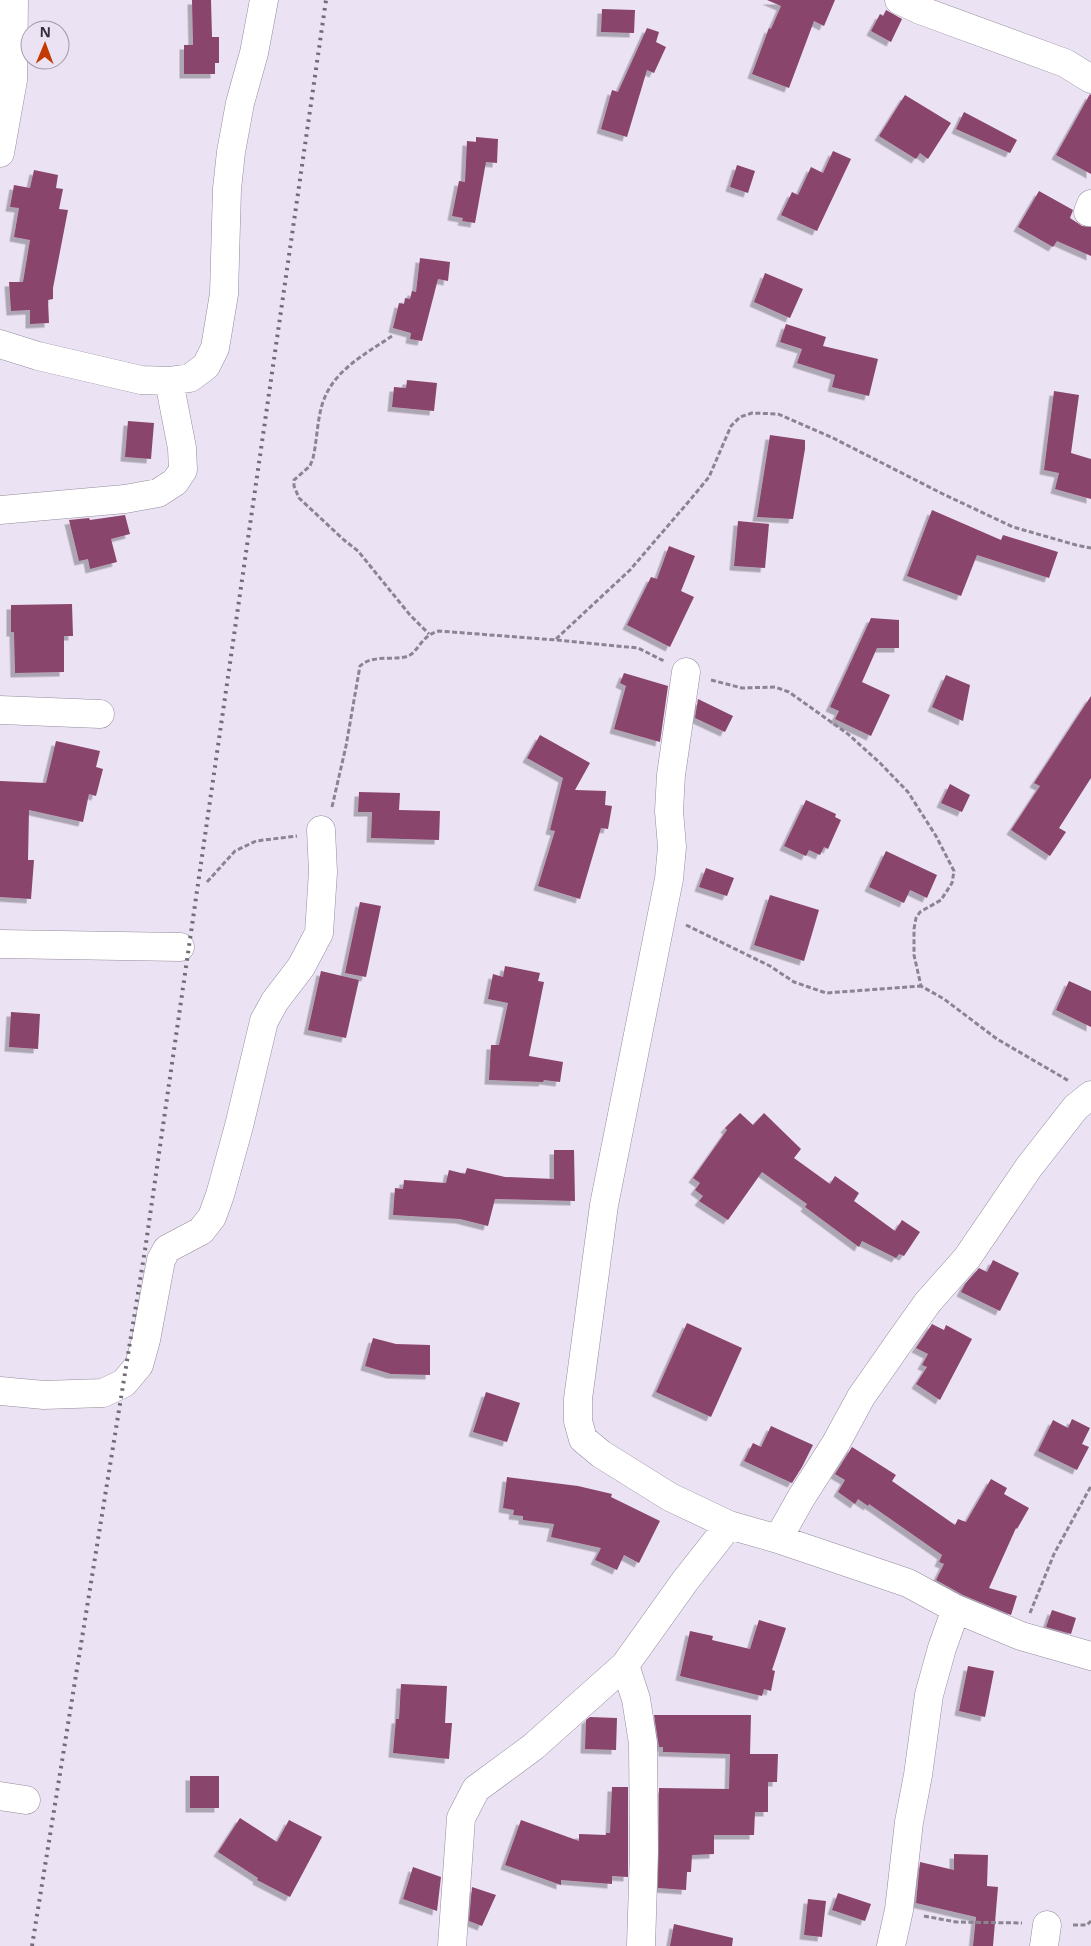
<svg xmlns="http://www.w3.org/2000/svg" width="1091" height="1946" font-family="'Open Sans',sans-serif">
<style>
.building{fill:#8a446d;filter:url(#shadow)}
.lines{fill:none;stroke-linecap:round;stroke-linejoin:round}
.minor-casing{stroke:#948c9c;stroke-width:29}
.path{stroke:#8b8591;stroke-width:3;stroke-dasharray:5 2.5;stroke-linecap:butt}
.minor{stroke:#fff;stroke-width:28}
.rail{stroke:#716c77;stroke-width:4;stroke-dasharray:2.5 5;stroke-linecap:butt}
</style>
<defs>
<filter id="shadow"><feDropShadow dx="-4.5" dy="4.5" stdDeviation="0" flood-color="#0004"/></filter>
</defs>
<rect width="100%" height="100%" fill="#ebe2f4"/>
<!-- building -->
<path class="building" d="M 192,0 L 211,0 L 212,37 L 219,37 L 219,63 L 215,63 L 215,74 L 184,74 L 184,45 L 193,45 Z
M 767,0 L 835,0 L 824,26 L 814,21 L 789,88 L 752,74 L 769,28 L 771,29 L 781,6 Z
M 602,9 L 635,10 L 634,33 L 601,32 Z
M 886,10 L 902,19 L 891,42 L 871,31 L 880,14 L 883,16 Z
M 647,28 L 659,32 L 656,42 L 666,47 L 654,73 L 647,70 L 627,137 L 601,129 L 612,90 L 618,92 Z
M 1090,94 L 1091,95 L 1091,174 L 1056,155 Z
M 905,95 L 951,123 L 928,159 L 920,153 L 916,159 L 879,136 Z
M 964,112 L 1017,140 L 1010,153 L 956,129 Z
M 476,137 L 498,139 L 497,163 L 486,162 L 475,223 L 462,221 L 463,218 L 452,216 L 459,181 L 465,182 L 467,141 L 476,142 Z
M 833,151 L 851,159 L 817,231 L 781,215 L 792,192 L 798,195 L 811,167 L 823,173 Z
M 737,165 L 755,171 L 748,193 L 730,187 Z
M 34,170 L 58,175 L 56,188 L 63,189 L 59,209 L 68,210 L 53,288 L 53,299 L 48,300 L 49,323 L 30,324 L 30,310 L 11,311 L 9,282 L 23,282 L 30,240 L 14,237 L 19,208 L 10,207 L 14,185 L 30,188 Z
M 1039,191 L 1073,210 L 1070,218 L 1082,226 L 1091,227 L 1091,256 L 1057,241 L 1053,247 L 1018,227 Z
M 420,258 L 450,262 L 448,281 L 438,279 L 422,341 L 410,339 L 411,333 L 393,328 L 399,303 L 404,304 L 405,298 L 410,299 L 412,291 L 416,292 Z
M 765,273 L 803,289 L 790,318 L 754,302 Z
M 786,324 L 826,337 L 823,346 L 878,359 L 869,396 L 832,387 L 835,375 L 797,363 L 802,349 L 780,342 Z
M 407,380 L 437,383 L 434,411 L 392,407 L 394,387 L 406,388 Z
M 1054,391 L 1079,395 L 1071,453 L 1091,459 L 1091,499 L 1055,489 L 1059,473 L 1044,470 Z
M 128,421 L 154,423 L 151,459 L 125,457 Z
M 770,435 L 805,440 L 805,449 L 793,519 L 757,517 Z
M 932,510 L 1001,540 L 1003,535 L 1058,552 L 1049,578 L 977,555 L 961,596 L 907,576 Z
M 125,515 L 130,534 L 111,539 L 117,562 L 90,569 L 88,559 L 79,561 L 69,520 L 89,518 L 90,520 Z
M 738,521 L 769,524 L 765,568 L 734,566 Z
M 669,546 L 695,556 L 681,591 L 694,597 L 670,647 L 627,625 L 651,577 L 657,579 Z
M 72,604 L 73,636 L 64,636 L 64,672 L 15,673 L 14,632 L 11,632 L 11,605 Z
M 871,618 L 899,620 L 899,648 L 877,648 L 862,682 L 890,695 L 871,736 L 835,719 L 839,711 L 830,707 Z
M 624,673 L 668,686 L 660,742 L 614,729 L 626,686 L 620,683 Z
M 946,675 L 970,685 L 963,721 L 932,707 Z
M 1091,696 L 1091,778 L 1059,828 L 1066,832 L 1050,856 L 1011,830 L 1040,786 L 1034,783 Z
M 698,699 L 733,716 L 725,732 L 695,718 Z
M 540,735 L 590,763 L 575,790 L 606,791 L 605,805 L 612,806 L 608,829 L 601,828 L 580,899 L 538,886 L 555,831 L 550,830 L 563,778 L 527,758 Z
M 56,741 L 100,751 L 96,767 L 103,769 L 96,796 L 89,794 L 83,822 L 29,810 L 28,860 L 34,860 L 31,899 L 0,897 L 0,781 L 46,783 Z
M 950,784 L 970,795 L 962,812 L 941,803 Z
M 359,792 L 400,793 L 399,810 L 440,811 L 439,840 L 371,838 L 372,812 L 358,812 Z
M 806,800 L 836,814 L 835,817 L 841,820 L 828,849 L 824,847 L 820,855 L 809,850 L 806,856 L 784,846 Z
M 886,851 L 937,875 L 927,898 L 910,890 L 904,903 L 869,887 Z
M 706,868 L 734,878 L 727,896 L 699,887 Z
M 770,895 L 819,910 L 804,961 L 754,945 Z
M 360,902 L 381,906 L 366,977 L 345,973 Z
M 505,966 L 540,973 L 538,981 L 544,982 L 529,1056 L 563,1062 L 560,1082 L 544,1080 L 543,1082 L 489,1080 L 491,1045 L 499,1045 L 508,1003 L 488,999 L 493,974 L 503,977 Z
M 321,971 L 359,980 L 346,1038 L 308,1030 Z
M 1069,981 L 1091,991 L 1091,1027 L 1056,1010 Z
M 11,1012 L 40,1014 L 38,1049 L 9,1047 Z
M 740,1113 L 753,1125 L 764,1113 L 801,1149 L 794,1158 L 830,1184 L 835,1176 L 859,1193 L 854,1201 L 895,1231 L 902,1220 L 920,1232 L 904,1256 L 899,1254 L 896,1258 L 862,1241 L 859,1247 L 805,1207 L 807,1204 L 762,1172 L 728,1220 L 699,1201 L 703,1196 L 695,1190 L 700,1183 L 693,1178 L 727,1130 L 725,1128 Z
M 554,1150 L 574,1150 L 575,1201 L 495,1199 L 488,1226 L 460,1219 L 393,1215 L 395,1188 L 403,1189 L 404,1180 L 446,1183 L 449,1170 L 465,1174 L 467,1168 L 505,1177 L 554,1179 Z
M 993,1260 L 1019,1273 L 1000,1311 L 961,1292 L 965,1284 L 979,1268 L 987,1272 Z
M 687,1323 L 742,1348 L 711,1417 L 656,1392 Z
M 932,1324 L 944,1330 L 946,1325 L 972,1339 L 940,1400 L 916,1384 L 927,1367 L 922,1365 L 928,1354 L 916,1348 Z
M 373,1338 L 396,1344 L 430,1345 L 430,1375 L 391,1374 L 365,1366 Z
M 486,1392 L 520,1403 L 507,1442 L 473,1432 Z
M 1072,1419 L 1090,1428 L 1082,1444 L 1089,1447 L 1077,1470 L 1038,1451 L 1053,1420 L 1068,1428 Z
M 771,1426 L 813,1445 L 802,1467 L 792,1483 L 744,1461 L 753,1443 L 761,1447 Z
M 852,1447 L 896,1475 L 892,1481 L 955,1525 L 958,1519 L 966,1522 L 991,1479 L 1007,1488 L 1004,1494 L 1029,1508 L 1017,1529 L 1016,1528 L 989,1588 L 1017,1596 L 1011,1615 L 963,1595 L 936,1580 L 944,1564 L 939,1562 L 942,1555 L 869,1504 L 868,1506 L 858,1499 L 855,1504 L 838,1492 L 845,1480 L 835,1474 Z
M 507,1477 L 578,1486 L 612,1494 L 611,1497 L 660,1521 L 639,1563 L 624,1555 L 617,1570 L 595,1560 L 601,1548 L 551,1537 L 554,1524 L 523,1520 L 523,1516 L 513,1515 L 514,1510 L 503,1508 Z
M 1052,1610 L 1076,1618 L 1071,1634 L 1046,1627 Z
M 759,1620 L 786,1628 L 772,1670 L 775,1671 L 771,1691 L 764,1689 L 762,1696 L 680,1676 L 690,1631 L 713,1636 L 712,1640 L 750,1649 Z
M 968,1666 L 994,1671 L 985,1717 L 959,1711 Z
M 401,1684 L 447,1686 L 445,1723 L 452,1723 L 449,1759 L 393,1753 L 396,1719 L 399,1719 Z
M 654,1715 L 751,1715 L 750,1754 L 778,1754 L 777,1782 L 768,1782 L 768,1812 L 755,1812 L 754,1835 L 714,1835 L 714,1854 L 692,1855 L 691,1872 L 687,1872 L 686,1890 L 658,1888 L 659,1788 L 729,1789 L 730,1754 L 663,1752 L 663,1747 L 659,1747 Z
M 590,1717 L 617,1718 L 616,1750 L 585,1749 L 586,1720 Z
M 190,1776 L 219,1776 L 219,1808 L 190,1808 Z
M 612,1787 L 628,1787 L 628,1877 L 612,1876 L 612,1884 L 561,1880 L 561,1885 L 505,1865 L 521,1820 L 579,1841 L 579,1834 L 606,1835 L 606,1833 L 610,1833 Z
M 240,1818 L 277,1842 L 289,1820 L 322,1837 L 290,1897 L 257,1880 L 258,1878 L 218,1852 Z
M 954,1854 L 988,1855 L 987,1886 L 998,1887 L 993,1946 L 973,1946 L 976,1917 L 916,1903 L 920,1862 L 954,1870 Z
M 413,1867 L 441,1877 L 437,1911 L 403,1899 Z
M 472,1887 L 496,1895 L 482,1926 L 469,1921 Z
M 838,1893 L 871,1904 L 865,1921 L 832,1910 Z
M 808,1899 L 826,1901 L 822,1937 L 804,1935 Z
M 674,1924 L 733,1938 L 732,1946 L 670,1946 Z"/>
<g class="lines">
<defs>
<path id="minor" d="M 899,0 L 920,10 L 1065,63 L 1091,79
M 0,153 L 13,80 L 14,0
M 1088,212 L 1091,204
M 0,344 L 38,356 L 141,380 L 169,381 L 190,378 L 206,366 L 215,348 L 224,294 L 227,189 L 231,152 L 240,103 L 254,53 L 264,0
M 0,510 L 125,499 L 158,493 L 175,482 L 183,470 L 182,448 L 169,381
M 686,672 L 671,775 L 669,811 L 672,847 L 669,879 L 604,1205 L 578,1399 L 578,1421 L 583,1439 L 601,1454 L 670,1497 L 729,1525 L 778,1539 L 908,1583 L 956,1609 L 1021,1636 L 1091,1656
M 0,710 L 100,714
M 0,944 L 180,947
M 0,1391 L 44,1395 L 103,1393 L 124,1383 L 139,1365 L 146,1340 L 161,1260 L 167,1249 L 201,1231 L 212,1217 L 220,1195 L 239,1126 L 264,1021 L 275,1001 L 301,967 L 319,933 L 323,872 L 321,830
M 778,1539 L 801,1498 L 836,1443 L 861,1397 L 898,1344 L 928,1302 L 967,1258 L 1029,1167 L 1076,1107 L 1091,1095
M 625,1665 L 636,1699 L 643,1743 L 644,1852 L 641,1946
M 0,1796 L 26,1800
M 452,1946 L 461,1818 L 476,1789 L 533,1747 L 625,1665 L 685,1581 L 729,1525
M 891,1946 L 899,1910 L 909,1822 L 918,1775 L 929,1695 L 942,1648 L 956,1609
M 1044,1946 L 1047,1925"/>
</defs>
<!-- minor casing -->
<use href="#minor" class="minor-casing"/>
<!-- path -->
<path class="path" d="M 392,336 C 364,355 332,371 322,405 C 317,422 317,441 313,458 L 310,466 L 294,480 L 294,486 L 299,498 L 344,540 L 358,551 L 410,615 L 429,634
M 556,639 L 630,570 L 690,500 L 709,477 L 731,426 L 740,417 L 752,413 L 778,414 L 833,438 L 943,494 L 1013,527 L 1076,545 L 1091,548
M 711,680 L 742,688 L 775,687 L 789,692 L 848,734 L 880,763 L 908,792 L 936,836 L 954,871 L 952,883 L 941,900 L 920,912 L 916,918 L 914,929 L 914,955 L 921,986 L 944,999 L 997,1039 L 1069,1081
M 332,807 L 346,746 L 360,666 C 372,655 389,660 405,657 C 419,654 419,636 439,631 L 556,640 L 638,648 L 664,661
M 207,882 L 235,851 L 256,841 L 297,836
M 686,925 L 770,966 L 794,982 L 826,993 L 921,986
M 1030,1613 L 1054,1554 L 1091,1486
M 924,1916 L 956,1922 L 1022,1923
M 1073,1925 L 1087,1925 L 1091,1921"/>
<!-- minor -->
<use href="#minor" class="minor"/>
<!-- rail -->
<path class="rail" d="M 32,1946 L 145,1250 L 326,0"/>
</g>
<!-- north arrow -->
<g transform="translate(45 45) rotate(1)"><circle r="24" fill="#ebe2f4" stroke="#a29ba9"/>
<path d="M0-4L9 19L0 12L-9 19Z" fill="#c23a01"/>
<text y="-8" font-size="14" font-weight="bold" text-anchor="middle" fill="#343138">N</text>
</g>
</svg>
